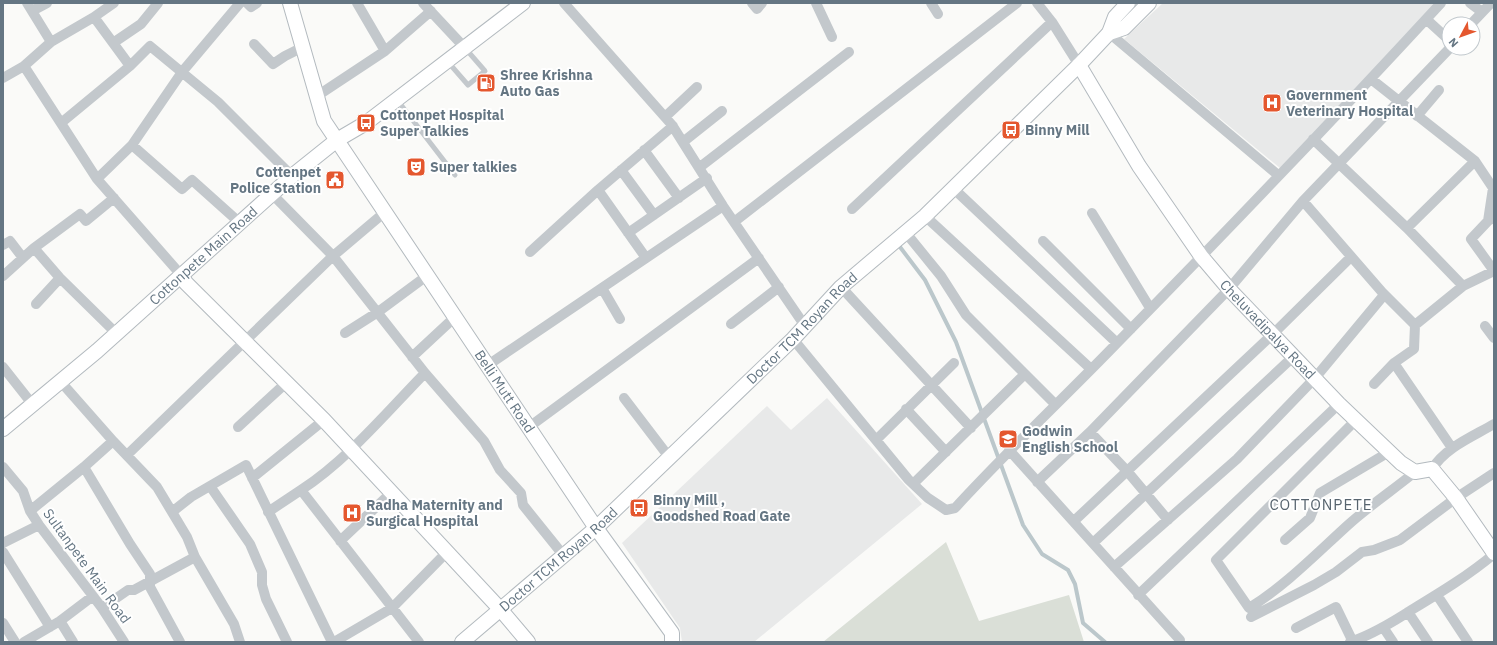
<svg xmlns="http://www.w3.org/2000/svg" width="1497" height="645" font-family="'IBM Plex Sans',sans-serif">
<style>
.built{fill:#e8e9e9}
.green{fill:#dadfd7}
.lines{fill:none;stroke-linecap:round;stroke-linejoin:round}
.stream{stroke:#bbc7cb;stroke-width:4}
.secondary-casing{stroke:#b3babf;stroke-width:16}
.lane{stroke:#c3c8cc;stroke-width:5}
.street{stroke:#c3c8cc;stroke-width:10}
.secondary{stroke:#fff;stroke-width:14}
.labels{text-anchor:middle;stroke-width:4;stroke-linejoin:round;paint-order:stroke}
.poi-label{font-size:14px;font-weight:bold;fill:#657683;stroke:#fff;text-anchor:start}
.street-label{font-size:14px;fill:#657683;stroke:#fff}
.neighbourhood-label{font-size:15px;letter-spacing:1px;fill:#57646e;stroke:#fff}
</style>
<rect width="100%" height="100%" fill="#fafaf8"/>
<!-- built -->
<path class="built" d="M 1163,3 L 1438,3 L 1280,168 L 1124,39 Z
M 827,398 L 922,504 L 754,642 L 682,642 L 680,628 L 622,543 L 767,406 L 791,430 Z"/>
<!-- green -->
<path class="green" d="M 946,542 L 979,621 L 1069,595 L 1084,642 L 823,642 Z"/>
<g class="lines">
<!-- stream -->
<path class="stream" d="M 900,247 L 925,280 L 956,342 L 1023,525 L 1042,554 L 1068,570 L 1075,584 L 1083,623 L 1105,642"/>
<defs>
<g id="secondary">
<path id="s1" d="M 290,3 L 324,121 L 596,528 L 672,633 L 672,642"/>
<path d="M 1109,33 L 1124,28 L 1149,3"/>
<path id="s2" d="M 1079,65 L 1139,166 L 1201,256 L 1229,289 L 1339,404 L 1401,463 L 1415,472 L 1432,469 L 1456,498 L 1494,553"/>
<path d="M 182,276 L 186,283 L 324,420 L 501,610 L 528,642"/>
<path id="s3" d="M 3,429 L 97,351 L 292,176 L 337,140 L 366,123 L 523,3"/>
<path id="s4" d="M 462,642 L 596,528 L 793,339 L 841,287 L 925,216 L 1079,65 L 1109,33 L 1115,17 L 1128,3"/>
</g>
</defs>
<!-- secondary casing -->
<use href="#secondary" class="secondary-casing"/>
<!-- lane -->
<path class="lane" d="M 448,62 L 468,85 L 485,71 L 465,48
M 398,101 L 455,175"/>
<!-- street -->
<path class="street" d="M 27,3 L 51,42
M 247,3 L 251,7 L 257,3
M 357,3 L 385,51
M 423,3 L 465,48
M 564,3 L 672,125 L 723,206 L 805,326
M 752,3 L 757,9 L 762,3
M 816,3 L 832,37
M 931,3 L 938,14
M 1037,3 L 1052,22 L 1079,65
M 1470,3 L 1482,12
M 32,11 L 47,3
M 94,17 L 130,66
M 1426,19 L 1449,40
M 1471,24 L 1491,3
M 1109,33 L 1278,175
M 113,43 L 141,24 L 158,3
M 254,44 L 273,64 L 285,56 L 303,47
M 24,66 L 97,179 L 182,276
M 3,78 L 24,66 L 51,42 L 94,17 L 114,3
M 1371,79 L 1475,161 L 1493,188 L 1488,221
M 317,96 L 385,51 L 431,11
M 1417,116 L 1439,90
M 665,117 L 697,87
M 61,123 L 130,66 L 150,46 L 218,102 L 292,176
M 1313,139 L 1407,228
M 683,142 L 722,111
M 132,145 L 182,189 L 192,180 L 240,223
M 644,150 L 679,198
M 700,167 L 849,52
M 621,170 L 654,215
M 97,179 L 132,145 L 182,72 L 240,3
M 953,188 L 1117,343
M 598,190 L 646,258
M 273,195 L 333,256 L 425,373 L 484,441 L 500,470 L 521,493 L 523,505 L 564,556
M 1303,201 L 1382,292 L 1415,325 L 1414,349 L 1394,363 L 1374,384
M 852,209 L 1052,22
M 1092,213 L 1150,308
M 925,216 L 1091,369
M 1493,218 L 1488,221 L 1471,239 L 1494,271
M 734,222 L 1017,3
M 628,233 L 707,178
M 906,233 L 941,276 L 966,315 L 1055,404
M 1043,241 L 1131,329
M 3,245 L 10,241 L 23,258
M 34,248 L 60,278 L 117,334
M 530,252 L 598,190 L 673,126
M 3,276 L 34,248 L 80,214 L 86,221 L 114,198
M 1463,286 L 1407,228 L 1475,161
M 841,287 L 971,428
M 602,288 L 620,319
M 36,304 L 60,278
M 731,324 L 779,287
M 1415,325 L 1463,286 L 1494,271
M 1485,326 L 1494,338
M 345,333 L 378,312 L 428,275
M 793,339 L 908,479 L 928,498 L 946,510 L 955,508 C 1007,451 1064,398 1118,342 C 1227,231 1335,118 1441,3
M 412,357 L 455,317
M 1394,363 L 1452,448
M 488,365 L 723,206
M 3,367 L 33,405
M 61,382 L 113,441
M 624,398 L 669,457
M 906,409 L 946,452
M 1356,420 L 1216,560 L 1249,608 C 1285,586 1316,554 1348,525 C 1369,506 1393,490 1415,472
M 238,427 L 286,383
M 529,427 L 759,258
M 1090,432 L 1127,471 L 1168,520
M 876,440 L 954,363
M 1009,450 L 1180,640
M 127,455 L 333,256 L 385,212
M 3,467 L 23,491 L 30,511 L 39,525 L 102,608 L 124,642
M 84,467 L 130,544 L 150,574 L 150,587 L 180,642
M 1432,469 C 1446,447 1472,437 1494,424
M 252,478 L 324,420
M 1037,482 L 1090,432 L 1229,289 L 1303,201 L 1450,48
M 913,484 L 1025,374
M 210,486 L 250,544 L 262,572 L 262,585 L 266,599 L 287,642
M 30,511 L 84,467 L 113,441 L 157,487 L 187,537 L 195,557 L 234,624 L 240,642
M 172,512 L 191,497 L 246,465 L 332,642
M 268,512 L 301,490
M 1074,521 L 1273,334 L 1351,257
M 1285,540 L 1310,518 L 1320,493 L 1389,452
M 340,541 L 391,493
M 3,543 L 39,525
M 1093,543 L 1294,356
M 3,552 L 50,627
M 1114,567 L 1237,459 L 1315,378 L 1384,295
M 1138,595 L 1339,404
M 1437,595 L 1468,642
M 102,608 L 128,590 L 134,590 L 195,557
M 1408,612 L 1428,642
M 1251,617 L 1314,585 L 1336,572 L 1362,552 L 1374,550 L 1400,540 L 1456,498 L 1494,473
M 60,621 L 73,642
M 3,623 L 15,642
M 1383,627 L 1393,642
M 1296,628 L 1336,607 L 1353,642
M 24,642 L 60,621 L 93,596
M 334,642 L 392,608 L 447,552
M 419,642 L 301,490 C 348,459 385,414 425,373
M 1350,642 C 1372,635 1393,622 1413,609 C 1441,592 1469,575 1494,554"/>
<!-- secondary -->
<use href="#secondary" class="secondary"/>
</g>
<!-- icons -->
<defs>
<symbol id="fuel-square" viewBox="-11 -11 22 22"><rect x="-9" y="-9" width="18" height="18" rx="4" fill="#e4572e" stroke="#fff"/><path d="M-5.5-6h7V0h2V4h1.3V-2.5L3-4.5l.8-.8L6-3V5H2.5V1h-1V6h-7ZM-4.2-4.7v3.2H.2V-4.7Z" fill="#fff"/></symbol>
<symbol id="hospital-square" viewBox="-11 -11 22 22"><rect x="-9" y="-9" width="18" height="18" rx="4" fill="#e4572e" stroke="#fff"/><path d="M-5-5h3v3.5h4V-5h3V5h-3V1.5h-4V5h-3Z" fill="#fff"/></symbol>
<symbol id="bus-square" viewBox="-11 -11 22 22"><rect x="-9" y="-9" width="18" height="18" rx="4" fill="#e4572e" stroke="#fff"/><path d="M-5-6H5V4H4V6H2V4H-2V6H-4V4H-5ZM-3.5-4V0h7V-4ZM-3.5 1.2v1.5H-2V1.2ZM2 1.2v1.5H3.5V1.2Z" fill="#fff"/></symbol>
<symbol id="theatre-square" viewBox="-11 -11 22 22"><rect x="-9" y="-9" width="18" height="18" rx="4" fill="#e4572e" stroke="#fff"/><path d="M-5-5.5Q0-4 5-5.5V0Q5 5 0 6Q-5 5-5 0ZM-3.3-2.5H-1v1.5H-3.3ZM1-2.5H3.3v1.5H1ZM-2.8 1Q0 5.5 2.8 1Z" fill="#fff"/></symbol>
<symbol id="civic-square" viewBox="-11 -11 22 22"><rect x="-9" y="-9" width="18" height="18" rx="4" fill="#e4572e" stroke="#fff"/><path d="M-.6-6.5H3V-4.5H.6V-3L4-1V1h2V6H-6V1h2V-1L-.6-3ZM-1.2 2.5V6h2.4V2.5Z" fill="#fff"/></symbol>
<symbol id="school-square" viewBox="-11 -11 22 22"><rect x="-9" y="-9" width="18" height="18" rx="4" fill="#e4572e" stroke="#fff"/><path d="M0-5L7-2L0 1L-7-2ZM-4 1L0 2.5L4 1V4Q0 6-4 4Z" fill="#fff"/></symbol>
</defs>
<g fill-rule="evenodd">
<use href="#fuel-square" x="475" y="72" width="22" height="22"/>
<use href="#hospital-square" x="1261" y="92" width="22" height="22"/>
<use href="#bus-square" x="355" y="112" width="22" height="22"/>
<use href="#bus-square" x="1000" y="119" width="22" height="22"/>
<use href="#theatre-square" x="405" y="156" width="22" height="22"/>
<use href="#civic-square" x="324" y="169" width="22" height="22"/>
<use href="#school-square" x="997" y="428" width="22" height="22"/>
<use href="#bus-square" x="628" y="497" width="22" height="22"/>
<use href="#hospital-square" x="341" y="502" width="22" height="22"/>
</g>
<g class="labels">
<!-- poi labels -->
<g class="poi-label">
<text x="500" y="80">Shree Krishna<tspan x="500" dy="16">Auto Gas</tspan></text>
<text x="1286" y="100">Government<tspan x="1286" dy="16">Veterinary Hospital</tspan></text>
<text x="380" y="120">Cottonpet Hospital<tspan x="380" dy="16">Super Talkies</tspan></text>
<text x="1025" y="135">Binny Mill</text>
<text x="430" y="172">Super talkies</text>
<text x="321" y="177" text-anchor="end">Cottenpet<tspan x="321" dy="16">Police Station</tspan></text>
<text x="1022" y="436">Godwin<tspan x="1022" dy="16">English School</tspan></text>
<text x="653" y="505">Binny Mill ,<tspan x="653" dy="16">Goodshed Road Gate</tspan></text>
<text x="366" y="510">Radha Maternity and<tspan x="366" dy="16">Surgical Hospital</tspan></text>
</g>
<!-- street labels -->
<g class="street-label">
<text dy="5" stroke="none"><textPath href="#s3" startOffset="265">Cottonpete Main Road</textPath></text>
<text dy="5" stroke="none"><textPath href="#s4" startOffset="463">Doctor TCM Royan Road</textPath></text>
<text dy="5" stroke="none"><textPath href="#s2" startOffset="326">Cheluvadipalya Road</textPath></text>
<text dy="5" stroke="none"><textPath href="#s1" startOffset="448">Belli Mutt Road</textPath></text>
<text dy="5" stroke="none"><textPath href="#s4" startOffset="127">Doctor TCM Royan Road</textPath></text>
<text transform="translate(87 566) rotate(54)" y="5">Sultanpete Main Road</text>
</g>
<!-- neighbourhood labels -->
<g class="neighbourhood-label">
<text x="1321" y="510">COTTONPETE</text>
</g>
</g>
<!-- border -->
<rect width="1497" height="645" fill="none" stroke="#657683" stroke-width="8"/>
<!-- north arrow -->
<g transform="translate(1461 36) rotate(229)"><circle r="19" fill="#ffffff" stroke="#c1c8cd"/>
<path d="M0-3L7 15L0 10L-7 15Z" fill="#e4572e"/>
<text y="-6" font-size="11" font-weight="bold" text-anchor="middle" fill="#657683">N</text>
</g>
</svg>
